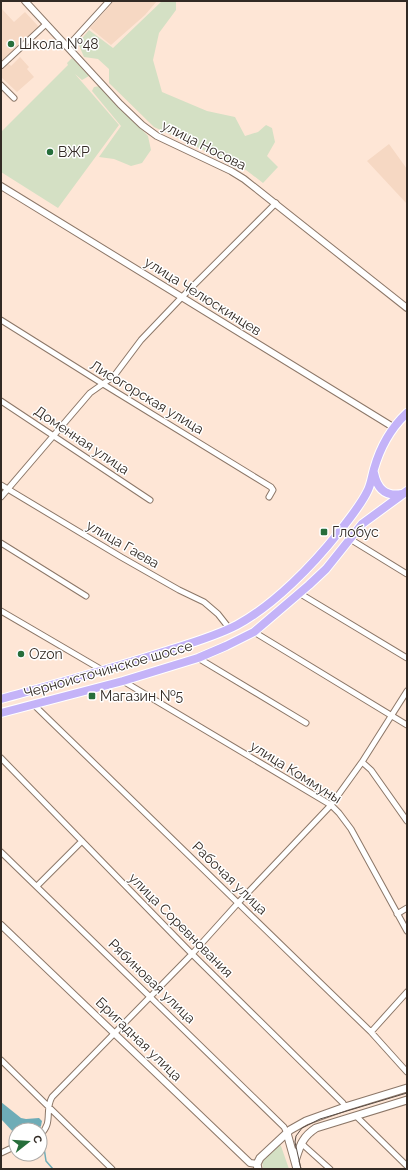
<svg xmlns="http://www.w3.org/2000/svg" width="408" height="1170" font-family="Raleway,sans-serif">
<style>
.built{fill:#f6d8c3}
.green{fill:#d4e0c4}
.water{fill:#6eacb7}
.lines{fill:none;stroke-linecap:round;stroke-linejoin:round}
.stream{stroke:#6eacb7;stroke-width:1.5}
.minor-casing{stroke:#8c7768;stroke-width:7}
.tertiary-casing{stroke:#8c7768;stroke-width:8}
.secondary-casing{stroke:#8c7768;stroke-width:9}
.primary-casing{stroke:#fff;stroke-width:10}
.minor{stroke:#fff;stroke-width:5}
.tertiary{stroke:#fff;stroke-width:6}
.secondary{stroke:#fff;stroke-width:7}
.primary{stroke:#c4b3f8;stroke-width:8}
.tram{stroke:#584d46;stroke-width:1}
.poi-dot{fill:#266e3b;stroke:#fff;stroke-width:1.5}
.labels{text-anchor:middle;stroke-width:3;stroke-linejoin:round;paint-order:stroke}
.poi-label{font-size:14px;fill:#322a24;stroke:#fff;text-anchor:start}
.street-label{font-size:14px;fill:#322a24;stroke:#fff}
</style>
<rect width="100%" height="100%" fill="#fee6d6"/>
<!-- built -->
<path class="built" d="M 114,1 L 157,1 L 145,15 L 111,45 L 90,28 Z
M 1,8 L 14,22 L 25,12 L 39,27 L 1,61 Z
M 20,57 L 29,67 L 27,69 L 34,77 L 17,92 L 1,77 L 1,71 L 9,64 L 11,66 Z
M 389,144 L 407,169 L 407,204 L 367,161 Z"/>
<!-- green -->
<path class="green" d="M 162,1 L 176,1 L 176,10 L 159,33 L 153,60 L 162,92 L 207,111 L 235,117 L 245,136 L 258,132 L 266,125 L 272,128 L 275,142 L 267,156 L 278,167 L 263,183 L 246,170 L 154,127 L 109,83 L 109,69 L 98,59 L 84,57 L 78,43 L 89,30 L 113,48 Z
M 72,58 L 89,76 L 82,80 L 75,74 L 119,125 L 58,208 L 1,172 L 1,132 L 68,65 L 67,63 Z
M 100,86 L 148,136 L 151,150 L 142,163 L 131,166 L 114,159 L 99,157 L 121,126 L 92,91 L 94,87 Z
M 279,1144 L 281,1146 L 289,1169 L 263,1169 L 262,1161 Z"/>
<!-- water -->
<path class="water" d="M 1,1102 L 21,1118 L 26,1119 L 39,1118 L 42,1121 L 41,1126 L 38,1130 L 16,1130 L 16,1135 L 1,1119 Z"/>
<g class="lines">
<!-- stream -->
<path class="stream" d="M 40,1139 L 43,1141 L 46,1161 L 53,1169"/>
<defs>
<path id="minor" d="M 67,47 L 109,1
M 1,66 L 46,24
M 1,85 L 14,98
M 1,320 L 103,384 L 271,487 L 273,490 L 269,497
M 1,401 L 150,500
M 1,485 L 121,557 L 179,590 L 204,602 L 218,614 L 229,628
M 1,497 L 90,393 L 114,376 L 141,340 L 182,297 L 276,203
M 350,539 L 407,574
M 1,543 L 86,596
M 299,593 L 407,658
M 1,611 L 102,670
M 254,632 L 407,725
M 198,658 L 306,723
M 123,681 L 331,805 L 339,813 L 351,829 L 407,931
M 34,705 L 371,1032 L 407,1072
M 1,758 L 192,954 L 343,1103 L 345,1107
M 362,762 L 371,770 L 407,821
M 1,852 L 284,1127 L 287,1133
M 37,886 L 82,841
M 397,914 L 407,908
M 371,1032 L 407,992
M 1,1060 L 112,1169
M 356,1116 L 407,1166
M 40,1135 C 54,1122 44,1111 52,1097 L 192,954 L 238,903 L 331,805 L 362,762 L 407,691
M 301,1143 L 330,1169
M 1,1153 L 16,1146"/>
<path id="tertiary" d="M 25,1 L 120,104 L 142,125 L 157,136 L 231,171 L 244,179 L 407,308
M 1,186 L 393,427
M 1,925 L 250,1163 L 257,1164"/>
<path id="secondary" d="M 287,1133 L 297,1169
M 295,1161 C 300,1146 302,1137 316,1128 L 407,1100
M 258,1169 L 257,1164 L 260,1158 L 290,1130 L 306,1121 L 345,1107 L 407,1088"/>
<path id="primary" d="M 374,473 C 377,488 385,497 402,494
M 1,699 C 55,684 110,669 163,652 C 188,644 214,637 237,625 C 274,605 313,565 339,532 C 349,519 361,505 368,490 C 371,484 372,476 374,469 C 380,448 391,428 407,413
M 1,713 L 123,681 L 198,658 L 226,646 L 254,632 L 309,585 L 326,569 L 362,524 L 407,491"/>
</defs>
<!-- minor casing -->
<use href="#minor" class="minor-casing"/>
<!-- tertiary casing -->
<use href="#tertiary" class="tertiary-casing"/>
<!-- secondary casing -->
<use href="#secondary" class="secondary-casing"/>
<!-- primary casing -->
<use href="#primary" class="primary-casing"/>
<!-- minor -->
<use href="#minor" class="minor"/>
<!-- tertiary -->
<use href="#tertiary" class="tertiary"/>
<!-- secondary -->
<use href="#secondary" class="secondary"/>
<!-- primary -->
<use href="#primary" class="primary"/>
<!-- tram -->
<path class="tram" d="M 301,1169 L 295,1142 L 296,1136 L 302,1128 L 320,1119 L 407,1093"/>
</g>
<!-- markers -->
<g class="poi-dot">
<circle cx="11" cy="44" r="4"/>
<circle cx="50" cy="152" r="4"/>
<rect x="320" y="528" width="8" height="8" rx="2"/>
<circle cx="21" cy="654" r="4"/>
<rect x="88" y="692" width="8" height="8" rx="2"/>
</g>
<g class="labels">
<!-- poi labels -->
<g class="poi-label">
<text x="19" y="49">Школа №48</text>
<text x="58" y="157">ВЖР</text>
<text x="332" y="537">Глобус</text>
<text x="29" y="659">Ozon</text>
<text x="100" y="701">Магазин №5</text>
</g>
<!-- street labels -->
<g class="street-label">
<text transform="translate(204 145) rotate(27)" y="5">улица Носова</text>
<text transform="translate(203 296) rotate(32)" y="5">улица Челюскинцев</text>
<text transform="translate(147 397) rotate(31)" y="5">Лисогорская улица</text>
<text transform="translate(82 440) rotate(34)" y="5">Доменная улица</text>
<text transform="translate(123 544) rotate(30)" y="5">улица Гаева</text>
<text transform="translate(108 669) rotate(-16)" y="5">Черноисточинское шоссе</text>
<text transform="translate(296 772) rotate(32)" y="5">улица Коммуны</text>
<text transform="translate(230 878) rotate(44)" y="5">Рабочая улица</text>
<text transform="translate(181 925) rotate(45)" y="5">улица Соревнования</text>
<text transform="translate(152 981) rotate(44)" y="5">Рябиновая улица</text>
<text transform="translate(139 1039) rotate(44)" y="5">Бригадная улица</text>
</g>
</g>
<!-- border -->
<rect width="408" height="1170" fill="none" stroke="#322a24" stroke-width="4"/>
<!-- north arrow -->
<g transform="translate(28 1142) rotate(73)"><circle r="19" fill="#ffffff" stroke="#adaaa7"/>
<path d="M0-3L7 15L0 10L-7 15Z" fill="#266e3b"/>
<text y="-6" font-size="11" font-weight="bold" text-anchor="middle" fill="#322a24">С</text>
</g>
</svg>
